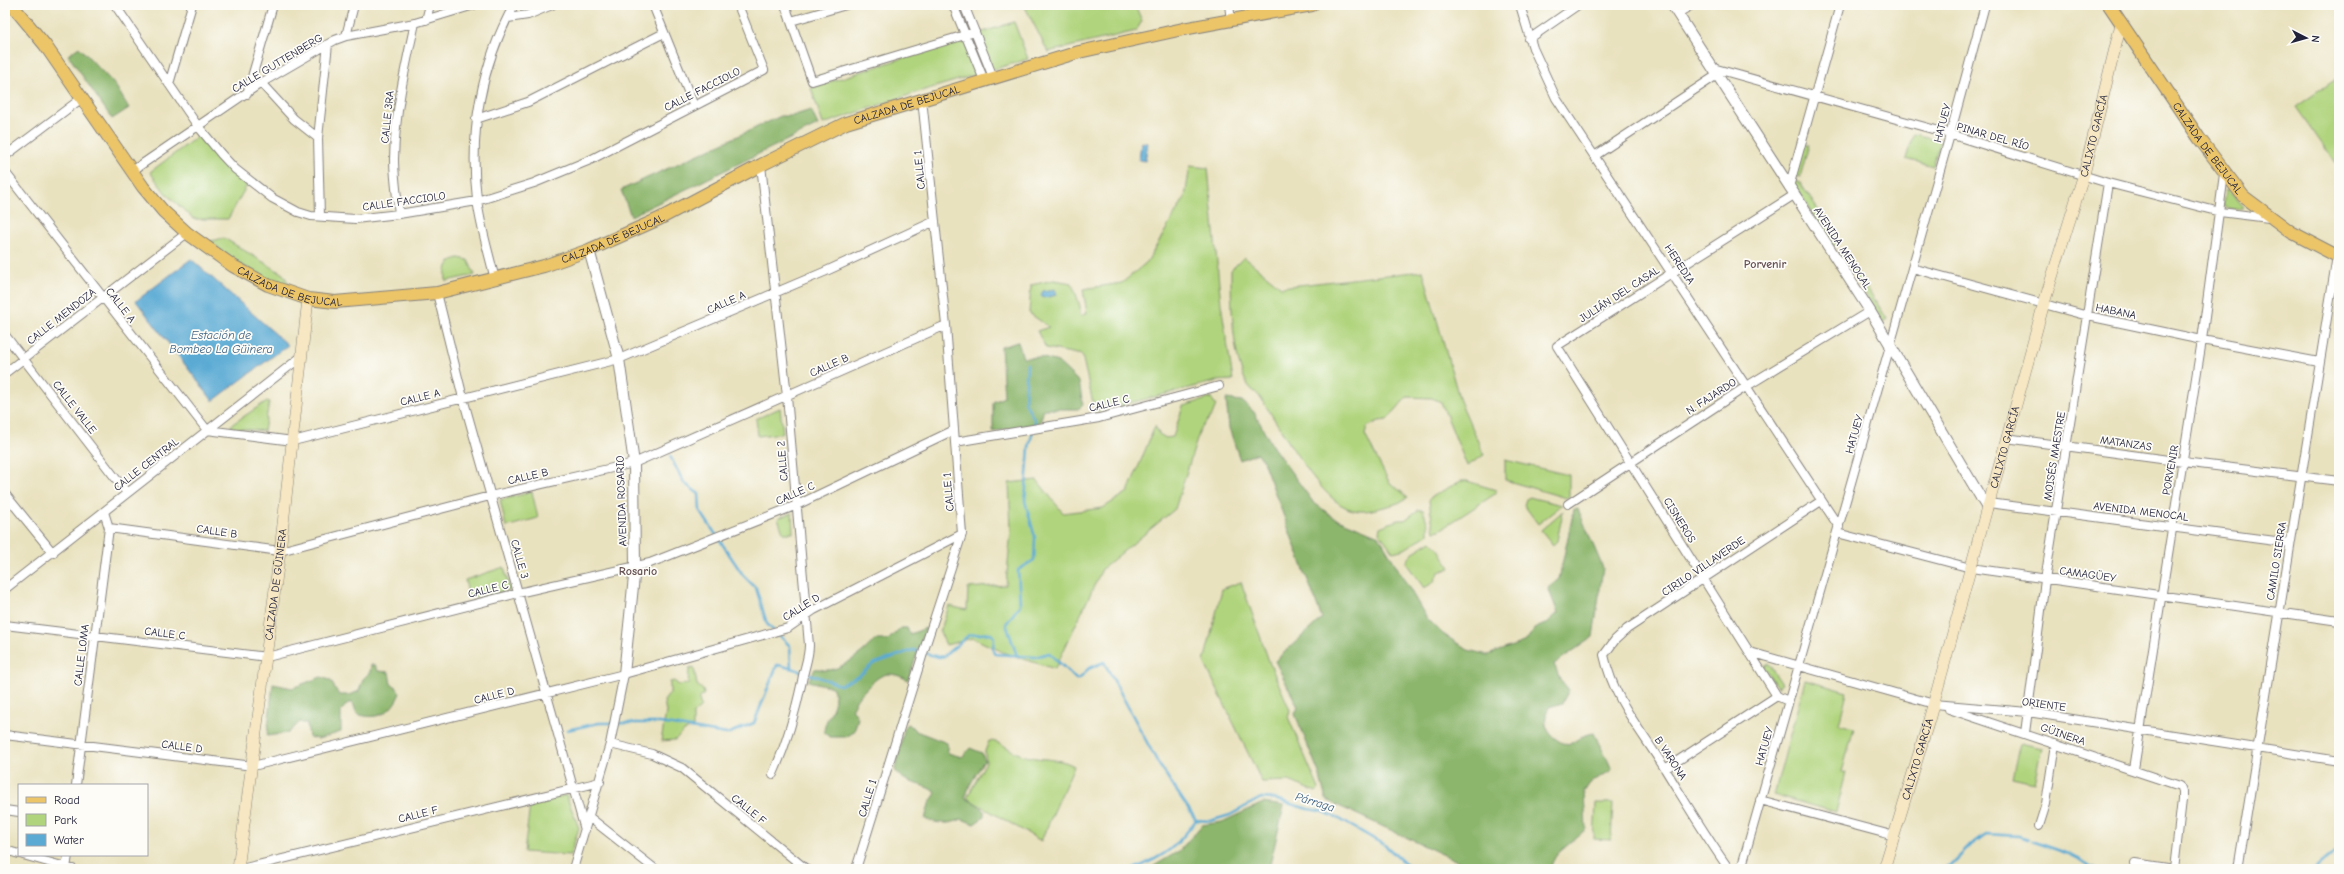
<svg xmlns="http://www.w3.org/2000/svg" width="2344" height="874" font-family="'Comic Neue',sans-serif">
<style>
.green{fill:#b0d47d;stroke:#697b5c}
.forest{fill:#8cb66c;stroke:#576c54}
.water{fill:#5aaad4;stroke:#3e6688}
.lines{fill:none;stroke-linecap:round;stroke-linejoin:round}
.stream{stroke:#5aaad4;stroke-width:2.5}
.minor-casing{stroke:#86827d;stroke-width:10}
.tertiary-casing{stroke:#86827d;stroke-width:12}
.secondary-casing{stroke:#86827d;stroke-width:12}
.primary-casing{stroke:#86827d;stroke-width:14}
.minor{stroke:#fff;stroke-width:8}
.tertiary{stroke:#fff;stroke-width:10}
.secondary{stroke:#f7e8c3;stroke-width:11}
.primary{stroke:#ecc569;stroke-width:12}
.labels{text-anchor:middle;stroke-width:3.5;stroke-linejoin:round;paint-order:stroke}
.street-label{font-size:11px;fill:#22223b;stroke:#fdfcf7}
.neighbourhood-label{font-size:12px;font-weight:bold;fill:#665155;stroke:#fdfcf7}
.water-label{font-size:12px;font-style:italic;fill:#3b5f80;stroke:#fdfcf7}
</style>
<rect width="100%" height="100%" fill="#fdfcf7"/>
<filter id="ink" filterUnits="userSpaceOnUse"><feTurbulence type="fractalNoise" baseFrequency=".025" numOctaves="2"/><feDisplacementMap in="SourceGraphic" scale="8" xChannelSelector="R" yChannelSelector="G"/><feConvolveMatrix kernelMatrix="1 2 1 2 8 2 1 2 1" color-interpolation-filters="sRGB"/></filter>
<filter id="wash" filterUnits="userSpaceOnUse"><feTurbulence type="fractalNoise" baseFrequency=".012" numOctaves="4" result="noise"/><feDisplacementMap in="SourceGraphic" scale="16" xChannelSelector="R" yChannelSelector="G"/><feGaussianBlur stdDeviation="0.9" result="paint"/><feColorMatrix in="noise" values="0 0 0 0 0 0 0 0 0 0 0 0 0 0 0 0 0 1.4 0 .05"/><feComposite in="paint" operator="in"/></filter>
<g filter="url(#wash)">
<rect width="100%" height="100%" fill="#e9e2bf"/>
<!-- green -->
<path class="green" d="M 1024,5 L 1135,5 L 1142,21 L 1136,31 L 1048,52 Z
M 1014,22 L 1028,59 L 915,93 L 823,124 L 811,88 Z
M 2339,77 L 2339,168 L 2296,107 Z
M 1913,134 L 1940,140 L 1933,166 L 1906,159 Z
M 198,136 L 223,164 L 247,185 L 228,219 L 194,219 L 166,194 L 150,172 Z
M 1804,143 L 1809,145 L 1800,177 L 1795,176 Z
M 1190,166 L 1208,168 L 1221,304 L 1233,380 L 1217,381 L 1095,412 L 1082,355 L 1046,348 L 1037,331 L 1049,327 L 1029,313 L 1031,285 L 1054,280 L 1072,283 L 1080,306 L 1080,316 L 1087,313 L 1083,289 L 1122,283 L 1147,262 L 1185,197 Z
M 1793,180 L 1799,181 L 1839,242 L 1834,246 L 1793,183 Z
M 2227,189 L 2243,207 C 2238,211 2231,209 2225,207 L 2223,204 L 2225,191 Z
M 224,238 L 283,274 L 288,282 L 287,286 L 279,285 L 234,261 L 210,241 Z
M 1842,248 L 1887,319 L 1883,322 L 1838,251 Z
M 1244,257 L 1281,287 L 1423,271 L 1460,401 L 1484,455 L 1467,466 L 1441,402 L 1432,398 L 1407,397 L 1387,420 L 1379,421 L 1367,427 L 1365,435 L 1389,482 L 1408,497 C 1399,504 1392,505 1380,508 C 1369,511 1359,513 1347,508 C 1315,494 1280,425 1259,396 C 1256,392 1250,389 1248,385 C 1232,361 1231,299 1231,270 Z
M 459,258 L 468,260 L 475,275 L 446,281 C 445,269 446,261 459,258 Z
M 1211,398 L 1216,405 L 1212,415 L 1200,430 L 1175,509 L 1102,569 L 1055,669 L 1005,653 L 973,638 L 946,645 L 940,632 L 949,606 L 967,610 L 968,588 L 1006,585 L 1011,530 L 1009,483 L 1037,480 L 1063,513 L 1103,508 L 1128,492 L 1155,426 L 1159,434 L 1166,438 L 1173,437 L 1183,406 Z
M 267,401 L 269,402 L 264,431 L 232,428 L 231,425 Z
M 780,408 L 783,433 L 758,436 L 756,419 Z
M 1505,460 L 1569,475 L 1569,496 L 1566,498 L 1505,480 Z
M 1461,481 L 1467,481 L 1496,490 L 1495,494 L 1440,530 L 1434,531 L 1429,501 L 1431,497 Z
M 532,492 L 538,518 L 506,527 L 500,500 Z
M 1530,497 L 1533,498 L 1562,505 L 1538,524 L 1524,505 L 1526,499 Z
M 1418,510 L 1423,510 L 1428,525 L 1428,534 L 1405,549 L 1393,552 L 1379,532 L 1380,527 L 1398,520 L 1405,520 Z
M 1563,511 L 1557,541 L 1553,545 L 1541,530 Z
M 792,513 L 793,533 L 783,533 L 778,518 Z
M 1431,541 L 1439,549 L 1450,568 L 1439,572 L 1433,583 L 1424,588 L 1406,563 L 1412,553 Z
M 504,567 L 510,590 L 469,598 L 465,580 Z
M 1241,582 L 1270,664 L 1290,710 L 1288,717 L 1319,789 L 1316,792 L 1289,781 L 1262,782 L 1204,662 L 1222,589 Z
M 1768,663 L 1782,684 L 1777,687 L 1763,666 Z
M 694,668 L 697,685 L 703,690 L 704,694 L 699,699 L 701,707 L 693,714 L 693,727 L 683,732 L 675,740 L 661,741 L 666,712 L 664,701 L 670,693 L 670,682 L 674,681 L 679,685 L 688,684 L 689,669 Z
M 1805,680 L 1847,692 L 1839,724 L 1854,728 L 1842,772 L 1846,773 L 1836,812 L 1774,795 Z
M 989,741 C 1000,741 1008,749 1017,753 C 1035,762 1058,756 1074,766 L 1041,841 L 967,798 L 986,762 L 985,751 Z
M 2020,743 L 2042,748 L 2034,782 L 2012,777 Z
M 566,795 L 579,828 L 570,855 L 524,852 L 530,805 Z
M 1596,803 L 1613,803 L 1611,840 L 1594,839 Z"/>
<!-- forest -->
<path class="forest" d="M 79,47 L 115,85 L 129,108 L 112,119 L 68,55 Z
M 811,110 L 818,125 L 631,216 L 621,190 L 781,116 L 792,116 Z
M 1018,342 L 1023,358 L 1040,357 L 1058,362 L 1079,382 L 1083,405 L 1078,409 L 1044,409 L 1040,423 L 993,432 L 993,402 L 1004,397 L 1001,347 Z
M 1226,399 L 1242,401 L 1254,412 L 1273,447 L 1313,502 L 1333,517 L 1379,536 L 1426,617 L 1443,634 L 1468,650 L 1488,655 L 1526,641 L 1534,629 L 1547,623 L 1558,613 L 1548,588 L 1559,579 L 1574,509 L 1578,509 L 1603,568 L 1593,637 L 1554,664 L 1560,679 L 1569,690 L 1562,703 L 1549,707 C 1540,726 1550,739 1568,745 L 1585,735 L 1594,733 C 1599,746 1607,756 1612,770 L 1590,783 L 1584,792 L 1586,829 L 1555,856 L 1550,869 L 1479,869 L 1457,861 L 1326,800 L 1319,773 L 1295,714 L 1298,707 L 1275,661 L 1322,618 L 1263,461 L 1258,453 L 1240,460 L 1229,428 Z
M 900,628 L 907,628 L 910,634 L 926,628 L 908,680 C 887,669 880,674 865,690 C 859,696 856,700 852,708 L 858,718 L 854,732 L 846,737 L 829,737 L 824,731 C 826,714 841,705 832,687 L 808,681 L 815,669 C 820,668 823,671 828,670 C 841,670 867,650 874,640 L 888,640 Z
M 371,665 L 375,665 L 378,671 L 389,672 L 391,684 L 397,688 L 400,693 C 392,713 377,721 357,714 L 353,703 L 348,703 L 341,711 L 341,732 L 318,739 L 309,737 L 307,724 L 300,722 L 288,733 L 267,736 L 273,684 L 292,688 L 321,677 L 330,680 L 339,695 L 350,695 L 359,691 L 363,679 L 370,672 Z
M 909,724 L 916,731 L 947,743 L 948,753 L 962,757 L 970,748 L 982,753 L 985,761 L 983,762 L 970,785 L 965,798 L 977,804 L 984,811 L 984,817 L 974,824 L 962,819 C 949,825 938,824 925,819 L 929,804 L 936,793 C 926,783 900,784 895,769 L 905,726 Z
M 1263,803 L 1284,806 L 1269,869 L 1149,869 L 1179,851 L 1202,825 L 1222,822 Z"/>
<!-- water -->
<path class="water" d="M 1141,142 L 1148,143 L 1145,161 L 1139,160 Z
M 191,259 L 288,345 L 213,401 L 136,301 Z
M 1055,289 L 1057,295 L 1044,298 L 1041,295 L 1043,291 Z"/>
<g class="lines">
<!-- stream -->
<path class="stream" d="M 670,456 L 684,483 L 699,494 L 700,511 L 743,575 L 756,588 L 767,624 L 773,630
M 777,633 L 790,646 L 791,668
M 1017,656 L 1006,624 L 1020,605 L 1018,570 L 1034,560 L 1035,538 L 1025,501 L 1029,447 L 1035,421 L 1025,402 L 1027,364
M 567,730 L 599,723 L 660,723 L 727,734 L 754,723 L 777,665 C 799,669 819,677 840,685 L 859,676 L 873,664 L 913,650 L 939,657 L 944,656 L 969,635 L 991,633 L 994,638 L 993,650 L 995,654 L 1035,657 L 1049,653 L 1076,679 L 1079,679 L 1088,669 L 1104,662 L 1158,763 L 1196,820
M 1196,820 L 1210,821 L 1230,815 L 1261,798 L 1274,799 L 1308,809 L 1321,811 L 1336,817 L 1386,846 L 1405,864 L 1420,869
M 2031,841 L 2068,854 L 2097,869
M 1134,869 C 1166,855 1176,848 1196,820
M 1944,869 L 1950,866 L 1971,845 L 1986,834 L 2019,836 L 2027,839
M 2315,869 L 2339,849"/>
</g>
</g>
<g filter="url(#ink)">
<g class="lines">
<defs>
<path id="minor" d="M 115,5 L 197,125 L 221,154 L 235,169 L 272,198 L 298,212 L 311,216 L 355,219 L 399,214 L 477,201 L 534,183 L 590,160 L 764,70 L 738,5
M 653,5 L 694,106
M 785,5 L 812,81 L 975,32
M 953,5 L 984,80
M 964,5 L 993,77
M 1229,5 L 1231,20
M 1520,5 L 1533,48 L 1556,98 L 1839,527
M 1678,13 L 1692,5
M 508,18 L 528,15 L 552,5
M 426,20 L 430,5
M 791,21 L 846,5
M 346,36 L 354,5
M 1529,39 L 1578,5
M 1713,68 L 1943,132 L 2108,183 L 2220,212 L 2269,218
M 261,83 L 294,119 L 318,138
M 169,84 L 192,5
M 247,94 L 273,5
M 476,119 L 528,102 L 664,33
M 1596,155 L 1717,75
M 5,156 L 82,98
M 761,165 L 787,396 L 809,645 C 809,658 804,668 802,681 C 795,714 787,743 773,774
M 132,171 L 261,83 L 335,40 L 346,36 L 415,23 L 474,5
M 5,172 L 207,430 L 293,441 L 619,359 L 824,272 L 935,221
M 1789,187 L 1840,5
M 399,214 C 397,196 394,177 394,159 C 395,112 405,68 415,23
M 320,216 L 318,138 L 328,44
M 1912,268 L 2088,316 L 2202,340 L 2319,362
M 495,280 C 489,253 480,226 477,199 C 469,132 481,65 514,5
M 437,293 L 463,398 L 585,830
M 5,335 L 127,493
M 5,373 L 187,233
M 2006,438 L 2183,462 L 2339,481
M 955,442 L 1099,418 L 1219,386
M 5,494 L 53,553
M 1989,503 L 2290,543
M 1568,504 L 1747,386 L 1870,311
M 104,512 L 109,528 L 280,551 L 490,496 L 634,463 L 946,325
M 1837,533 L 1971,568 L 2339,621
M 5,589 L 301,357
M 5,625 L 267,657 L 518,593 L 650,563 L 797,505 L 954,430
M 1750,652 L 1934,704 L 2028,712 L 2339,761
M 1788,701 L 1777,696 L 1557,346 L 1794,195
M 1949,709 L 2180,786 L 2182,791 L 2182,800 L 2174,869
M 2025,733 L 2045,580 L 2108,183
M 5,735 L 253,766 L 624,674 L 788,628 L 814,610 L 962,534
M 610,744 L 652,754 L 682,768 L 806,869
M 1665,769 L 1777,696
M 2134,769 L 2202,340 L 2224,174
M 76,785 L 109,528
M 1760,800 L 1895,836
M 5,810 L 19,812
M 589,817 L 655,869
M 2039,826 L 2046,804 L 2055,744
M 5,850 L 19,854
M 23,855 L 73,869
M 2135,863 L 2174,869
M 66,869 L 68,855
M 241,869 L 600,782
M 573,869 L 610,744 L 624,674
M 856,869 L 925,647 L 962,534 L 946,325 L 922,99
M 1729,869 C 1706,837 1686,803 1665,769 C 1641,730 1614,701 1604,655 L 1615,640 L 1627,629 L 1821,501
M 1741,869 L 1950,135 L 1985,5
M 2238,869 L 2337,256"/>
<path id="tertiary" d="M 1672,5 L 1870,311 L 1987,508
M 589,250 L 619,359 L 634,463 L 635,567 L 624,674"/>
<g id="secondary">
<path id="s1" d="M 1989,503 L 2044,303 L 2084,174 L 2121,24"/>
<path id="s2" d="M 238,869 L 280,551 L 308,299"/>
<path id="s3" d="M 1884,869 L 1929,720 L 1987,508"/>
</g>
<g id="primary">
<path id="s4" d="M 12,5 L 45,45 L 143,187 L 163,211 L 187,233 L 233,266 L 268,285 L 308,299 L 335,302 L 437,293 L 544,266 L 589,250 L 659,219 L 761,165 L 846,123 L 1079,52 L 1183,29 L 1312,5"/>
<path id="s5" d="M 2109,5 L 2199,138 L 2243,196 L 2291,232 L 2339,257"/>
</g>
</defs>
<!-- minor casing -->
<use href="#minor" class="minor-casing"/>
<!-- tertiary casing -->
<use href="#tertiary" class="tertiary-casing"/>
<!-- secondary casing -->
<use href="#secondary" class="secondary-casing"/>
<!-- primary casing -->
<use href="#primary" class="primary-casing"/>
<!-- minor -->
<use href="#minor" class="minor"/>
<!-- tertiary -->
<use href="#tertiary" class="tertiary"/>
<!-- secondary -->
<use href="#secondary" class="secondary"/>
<!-- primary -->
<use href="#primary" class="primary"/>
</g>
</g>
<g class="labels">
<!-- street labels -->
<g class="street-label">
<text transform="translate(277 63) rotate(-31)" y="4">CALLE GUTTENBERG</text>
<text transform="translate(702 89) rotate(-27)" y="4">CALLE FACCIOLO</text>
<text dy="4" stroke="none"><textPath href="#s4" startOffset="1065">CALZADA DE BEJUCAL</textPath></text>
<text transform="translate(387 117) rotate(-84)" y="4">CALLE 3RA</text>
<text transform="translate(1942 123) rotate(-75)" y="4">HATUEY</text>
<text dy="4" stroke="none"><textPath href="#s1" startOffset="382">CALIXTO GARCÍA</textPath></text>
<text transform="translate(1993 136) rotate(16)" y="4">PINAR DEL RÍO</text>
<text dy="4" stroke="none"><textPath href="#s5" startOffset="174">CALZADA DE BEJUCAL</textPath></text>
<text transform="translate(919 170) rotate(-96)" y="4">CALLE 1</text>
<text transform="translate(404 201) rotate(-8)" y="4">CALLE FACCIOLO</text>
<text dy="4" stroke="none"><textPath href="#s4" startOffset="741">CALZADA DE BEJUCAL</textPath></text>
<text transform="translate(1843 248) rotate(57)" y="4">AVENIDA MENOCAL</text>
<text transform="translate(1680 264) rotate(57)" y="4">HEREDIA</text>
<text dy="4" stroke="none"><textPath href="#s4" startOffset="406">CALZADA DE BEJUCAL</textPath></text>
<text transform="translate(1619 294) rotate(-33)" y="4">JULIÁN DEL CASAL</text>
<text transform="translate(726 302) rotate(-24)" y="4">CALLE A</text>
<text transform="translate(121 305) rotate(52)" y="4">CALLE A</text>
<text transform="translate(2116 311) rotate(12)" y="4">HABANA</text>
<text transform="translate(61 316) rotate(-38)" y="4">CALLE MENDOZA</text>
<text transform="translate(829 365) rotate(-24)" y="4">CALLE B</text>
<text transform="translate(1711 396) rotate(-33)" y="4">N. FAJARDO</text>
<text transform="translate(420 397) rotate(-14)" y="4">CALLE A</text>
<text transform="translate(1109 403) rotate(-14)" y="4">CALLE C</text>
<text transform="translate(75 407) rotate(52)" y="4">CALLE VALLE</text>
<text transform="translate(1854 434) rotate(-74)" y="4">HATUEY</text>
<text transform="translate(2126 443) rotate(8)" y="4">MATANZAS</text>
<text dy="4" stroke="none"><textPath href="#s1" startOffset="58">CALIXTO GARCÍA</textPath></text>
<text transform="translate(2054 456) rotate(-81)" y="4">MOISÉS MAESTRE</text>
<text transform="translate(782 461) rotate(-95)" y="4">CALLE 2</text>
<text transform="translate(146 464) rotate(-38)" y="4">CALLE CENTRAL</text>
<text transform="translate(2170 470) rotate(-80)" y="4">PORVENIR</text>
<text transform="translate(528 476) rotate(-13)" y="4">CALLE B</text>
<text transform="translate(948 492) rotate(-95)" y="4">CALLE 1</text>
<text transform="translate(795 493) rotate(-24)" y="4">CALLE C</text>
<text transform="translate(621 501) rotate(-92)" y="4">AVENIDA ROSARIO</text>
<text transform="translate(2141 511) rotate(7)" y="4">AVENIDA MENOCAL</text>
<text transform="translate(1680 520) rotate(58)" y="4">CISNEROS</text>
<text transform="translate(217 531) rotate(8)" y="4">CALLE B</text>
<text transform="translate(520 559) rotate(74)" y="4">CALLE 3</text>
<text transform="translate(2276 561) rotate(-81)" y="4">CAMILO SIERRA</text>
<text transform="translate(1703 566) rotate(-34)" y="4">CIRILO VILLAVERDE</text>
<text transform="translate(2088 574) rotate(8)" y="4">CAMAGÜEY</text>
<text dy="4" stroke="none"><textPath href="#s2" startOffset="287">CALZADA DE GÜINERA</textPath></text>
<text transform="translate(488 589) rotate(-14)" y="4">CALLE C</text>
<text transform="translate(801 607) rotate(-32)" y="4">CALLE D</text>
<text transform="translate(165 633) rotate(7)" y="4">CALLE C</text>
<text transform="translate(81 655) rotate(-83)" y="4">CALLE LOMA</text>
<text transform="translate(494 695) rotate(-14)" y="4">CALLE D</text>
<text transform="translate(2044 704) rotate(8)" y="4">ORIENTE</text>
<text transform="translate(2063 734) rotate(19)" y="4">GÜINERA</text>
<text transform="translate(182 746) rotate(7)" y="4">CALLE D</text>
<text transform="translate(1764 746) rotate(-74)" y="4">HATUEY</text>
<text transform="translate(1671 758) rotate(57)" y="4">B VARONA</text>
<text dy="4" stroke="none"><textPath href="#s3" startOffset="115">CALIXTO GARCÍA</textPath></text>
<text transform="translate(867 798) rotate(-73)" y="4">CALLE 1</text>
<text transform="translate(749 809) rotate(39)" y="4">CALLE F</text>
<text transform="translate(418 814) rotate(-14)" y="4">CALLE F</text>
</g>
<!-- neighbourhood labels -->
<g class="neighbourhood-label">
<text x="1765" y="268">Porvenir</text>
<text x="638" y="575">Rosario</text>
</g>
<!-- water labels -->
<g class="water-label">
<text x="221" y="339">Estación de<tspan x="221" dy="14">Bombeo La Güinera</tspan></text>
<text transform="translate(1315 802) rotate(17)" y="4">Párraga</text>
</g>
</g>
<!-- margin -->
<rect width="2344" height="874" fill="none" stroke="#fdfcf7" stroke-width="20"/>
<!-- legend -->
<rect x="18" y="784" width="130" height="72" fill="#fdfcf7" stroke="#a5a5ac"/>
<rect x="26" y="797" width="20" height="6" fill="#ecc569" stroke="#a5a5ac"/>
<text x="54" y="804" font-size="12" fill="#22223b">Road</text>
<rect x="26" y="814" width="20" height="12" fill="#b0d47d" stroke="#a5a5ac"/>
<text x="54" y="824" font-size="12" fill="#22223b">Park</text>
<rect x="26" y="834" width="20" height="12" fill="#5aaad4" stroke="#a5a5ac"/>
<text x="54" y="844" font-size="12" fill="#22223b">Water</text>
<!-- north arrow -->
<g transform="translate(2306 38) rotate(96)" stroke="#fdfcf7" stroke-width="3" paint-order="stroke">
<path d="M0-3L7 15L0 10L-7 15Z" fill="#22223b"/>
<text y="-6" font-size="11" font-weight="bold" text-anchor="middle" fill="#22223b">N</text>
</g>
</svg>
